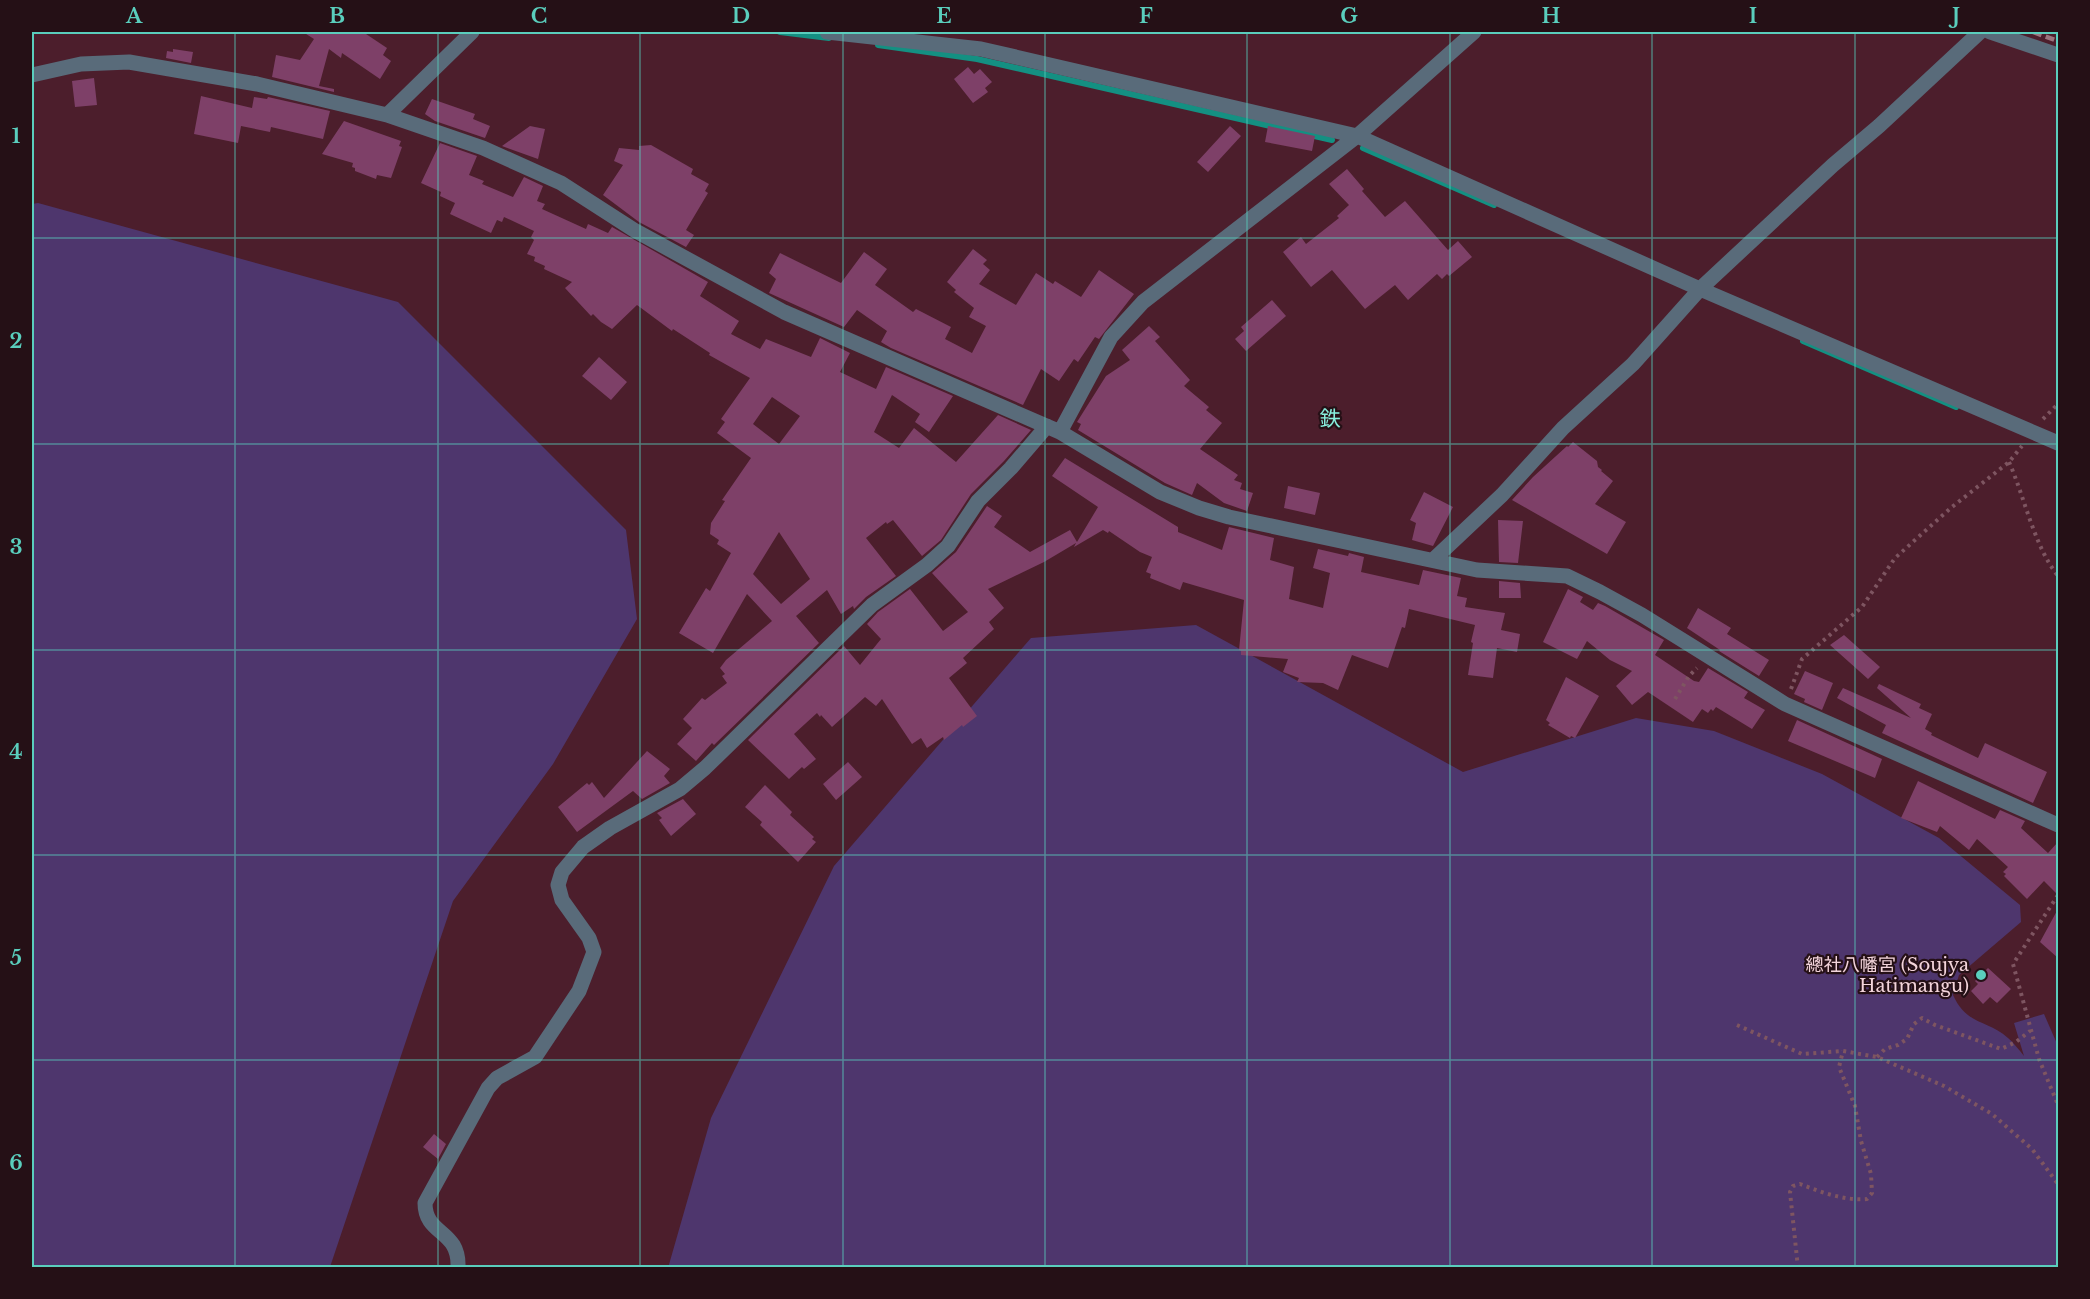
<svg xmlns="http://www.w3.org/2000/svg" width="2090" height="1299" font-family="'Libre Baskerville','Noto Sans JP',serif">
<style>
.green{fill:#4e366d}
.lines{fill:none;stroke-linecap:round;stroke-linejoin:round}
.stream{stroke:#149082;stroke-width:6}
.building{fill:#7e4068;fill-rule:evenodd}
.path{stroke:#7e5561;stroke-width:4;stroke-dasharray:3 4.5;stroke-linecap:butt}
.street{stroke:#596b7a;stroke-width:15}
.rail{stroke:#9b747e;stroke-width:4.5;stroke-dasharray:9 4.5;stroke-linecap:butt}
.grid{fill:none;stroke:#5acebd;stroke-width:1.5;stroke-opacity:0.55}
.poi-dot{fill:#5acebd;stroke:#251016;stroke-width:2}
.labels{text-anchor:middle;stroke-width:4.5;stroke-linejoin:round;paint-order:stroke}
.poi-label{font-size:18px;fill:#f3d4db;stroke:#251016;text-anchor:end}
.quarter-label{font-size:21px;fill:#88efde;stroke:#251016}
.neatline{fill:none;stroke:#5acebd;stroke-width:2}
.grid-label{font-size:20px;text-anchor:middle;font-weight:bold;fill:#5acebd}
</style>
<rect width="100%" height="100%" fill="#4c1e2c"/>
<!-- green -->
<path class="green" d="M 38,203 L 398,302 L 626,530 L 637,619 L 553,764 L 453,901 L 330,1267 L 32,1267 L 32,204 Z
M 1196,625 L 1463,772 L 1636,718 L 1714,731 L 1822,774 L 1939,838 L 2020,905 L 2021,922 L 1959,975 L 1953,995 C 1967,1026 1987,1019 2008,1038 C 2014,1043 2019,1050 2024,1056 L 2014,1023 L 2044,1014 L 2058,1046 L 2058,1267 L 668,1268 L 711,1118 L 834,866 L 1031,638 Z"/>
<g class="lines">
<!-- stream -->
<path class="stream" d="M 780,32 L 829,38
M 878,45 L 977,59 L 1332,140
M 1363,148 L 1494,205
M 1803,341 L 1956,407"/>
</g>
<!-- building -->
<path class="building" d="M 303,32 L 363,32 L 387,48 L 383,55 L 391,61 L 380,79 L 342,53 L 341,58 L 329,49 L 319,86 L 334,89 L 334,92 L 272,77 L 276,55 L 300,60 L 314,39 Z
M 173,49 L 193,52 L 191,63 L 166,58 L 167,51 L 173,52 Z
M 968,67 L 974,74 L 980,69 L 992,82 L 985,88 L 988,92 L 973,103 L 954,79 Z
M 94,78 L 97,105 L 75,107 L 72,81 Z
M 201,96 L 252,108 L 254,97 L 267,99 L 268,97 L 330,111 L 323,139 L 271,127 L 270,132 L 241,126 L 238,143 L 194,134 Z
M 432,99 L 475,114 L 473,119 L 490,126 L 485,138 L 435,121 L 425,114 Z
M 344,121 L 401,141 L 399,146 L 402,147 L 391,178 L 377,175 L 376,179 L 355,171 L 355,168 L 352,167 L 353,163 L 322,154 Z
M 530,126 L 545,129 L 538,159 L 502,146 Z
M 1230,126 L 1241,136 L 1208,172 L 1197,162 Z
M 1268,126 L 1315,136 L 1312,151 L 1265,142 Z
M 440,143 L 477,156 L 469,175 L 484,181 L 482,184 L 513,197 L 524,177 L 543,186 L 537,201 L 545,204 L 542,209 L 586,229 L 588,224 L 608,233 L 612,227 L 708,282 L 700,296 L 739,321 L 731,334 L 760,349 L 766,339 L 811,357 L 820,338 L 850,353 L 840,372 L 876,389 L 886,367 L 953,396 L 929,432 L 915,422 L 920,414 L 892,395 L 874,432 L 899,448 L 914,428 L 956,462 L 998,415 L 1031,430 L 1004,461 L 971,494 L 941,540 L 922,556 L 893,520 L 887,524 L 886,522 L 866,538 L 896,576 L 866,597 L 854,609 L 853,606 L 841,614 L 827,590 L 796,616 L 819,643 L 714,745 L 712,743 L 696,761 L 677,744 L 692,728 L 683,719 L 702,698 L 705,700 L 727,683 L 722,676 L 725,674 L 720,668 L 726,660 L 772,621 L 747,594 L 713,653 L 679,633 L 706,588 L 710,591 L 731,553 L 717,544 L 719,540 L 710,534 L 711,523 L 725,501 L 722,500 L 751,458 L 717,433 L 725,422 L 721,419 L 750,378 L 709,355 L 710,353 L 673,329 L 672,331 L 637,305 L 612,329 L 601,322 L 593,314 L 591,316 L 565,288 L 572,282 L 544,269 L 545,266 L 534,261 L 535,257 L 527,254 L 534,240 L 531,237 L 534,231 L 504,217 L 502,222 L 497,220 L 491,233 L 450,214 L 455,203 L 440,196 L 441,192 L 421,183 ZM 772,397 L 800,416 L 779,444 L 753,424 ZM 779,532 L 810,579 L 781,604 L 753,574 Z
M 651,145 L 693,169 L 691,174 L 709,184 L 705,191 L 708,193 L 686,230 L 694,235 L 686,247 L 639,222 L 603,195 L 623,165 L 614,161 L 619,148 L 639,150 L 639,146 Z
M 1347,169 L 1364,189 L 1362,191 L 1385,217 L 1405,201 L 1448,250 L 1458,241 L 1472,257 L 1449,276 L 1447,274 L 1442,279 L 1437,274 L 1408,300 L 1395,285 L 1365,309 L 1332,270 L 1311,287 L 1283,252 L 1301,237 L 1306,244 L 1339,218 L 1337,216 L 1349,205 L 1329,184 Z
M 973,249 L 987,260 L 983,264 L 990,270 L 979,284 L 1016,305 L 1036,273 L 1053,284 L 1055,281 L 1081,297 L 1099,270 L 1134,294 L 1099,339 L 1095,337 L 1078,362 L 1074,359 L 1059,381 L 1041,369 L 1023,405 L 891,348 L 881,342 L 887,331 L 857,310 L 844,327 L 769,293 L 776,279 L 769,273 L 780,253 L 841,283 L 864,252 L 887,269 L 875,285 L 913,312 L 916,309 L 951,327 L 945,339 L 972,353 L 986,326 L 969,317 L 974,308 L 954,292 L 956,290 L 947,282 Z
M 1272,300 L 1286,316 L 1246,351 L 1235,339 L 1244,331 L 1241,327 Z
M 1149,326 L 1160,337 L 1155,341 L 1190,380 L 1184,386 L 1209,407 L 1206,410 L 1222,423 L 1200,449 L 1238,475 L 1234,480 L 1242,483 L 1240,489 L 1253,493 L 1247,511 L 1224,503 L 1197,483 L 1192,495 L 1165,483 L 1078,430 L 1081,424 L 1077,422 L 1106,376 L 1130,360 L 1122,350 Z
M 599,357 L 627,382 L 611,400 L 582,376 Z
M 1573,442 L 1597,461 L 1598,467 L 1602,470 L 1601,471 L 1613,481 L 1595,504 L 1626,522 L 1607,554 L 1512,500 L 1533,477 L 1567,446 L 1568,447 Z
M 1065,458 L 1178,527 L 1178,532 L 1222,550 L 1229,527 L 1274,538 L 1270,560 L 1294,567 L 1289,599 L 1323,608 L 1330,573 L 1313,568 L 1318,549 L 1348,556 L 1349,553 L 1364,557 L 1361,572 L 1419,585 L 1423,570 L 1461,578 L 1457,596 L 1467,598 L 1465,607 L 1505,613 L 1501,630 L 1520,634 L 1517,652 L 1497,648 L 1493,678 L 1468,675 L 1473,643 L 1471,642 L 1475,625 L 1409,609 L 1405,628 L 1402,627 L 1388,668 L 1352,655 L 1338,690 L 1323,683 L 1297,682 L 1299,678 L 1283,672 L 1288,659 L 1241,655 L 1241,651 L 1239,650 L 1244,600 L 1183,582 L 1180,590 L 1150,578 L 1151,574 L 1146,572 L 1152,557 L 1140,552 L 1109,531 L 1108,533 L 1103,530 L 1074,547 L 1076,543 L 1044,562 L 988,589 L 1004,608 L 989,622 L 994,629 L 963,658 L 967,663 L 949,678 L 977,716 L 963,727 L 962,725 L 944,740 L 943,737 L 927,748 L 921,738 L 912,744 L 882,699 L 876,706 L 865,697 L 832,727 L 821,715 L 820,717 L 817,713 L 794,734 L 816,759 L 804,769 L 802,767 L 789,779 L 748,740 L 844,646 L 860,665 L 881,639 L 867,624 L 878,612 L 910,589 L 943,631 L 968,612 L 932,573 L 956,552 L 987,506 L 1002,516 L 994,527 L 1030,552 L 1070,530 L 1077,542 L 1098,507 L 1052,476 Z
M 1288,486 L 1320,493 L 1315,515 L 1284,508 Z
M 1424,492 L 1453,507 L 1433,546 L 1412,540 L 1416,523 L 1410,520 Z
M 1498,520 L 1523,521 L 1518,563 L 1499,562 Z
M 1499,581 L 1520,583 L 1521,598 L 1499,598 Z
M 1568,589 L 1583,597 L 1580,602 L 1593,610 L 1598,603 L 1605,606 L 1664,640 L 1655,655 L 1694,681 L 1699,682 L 1708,668 L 1748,692 L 1744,698 L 1765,710 L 1752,729 L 1716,707 L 1713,711 L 1711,709 L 1708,713 L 1702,709 L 1693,722 L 1648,692 L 1632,705 L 1616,686 L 1632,671 L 1610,660 L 1587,641 L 1577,659 L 1543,642 Z
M 1698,608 L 1731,628 L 1727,634 L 1769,660 L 1759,676 L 1719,651 L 1720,650 L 1687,628 Z
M 1844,635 L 1880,667 L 1868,679 L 1830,645 Z
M 1805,671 L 1833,683 L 1822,710 L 1804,702 L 1805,699 L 1794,694 Z
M 1566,677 L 1599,696 L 1575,738 L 1571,736 L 1570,738 L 1548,725 L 1550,723 L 1546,720 Z
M 1879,684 L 1921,704 L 1919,708 L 1932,714 L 1925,729 L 1932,733 L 1931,735 L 1978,758 L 1985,743 L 2047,772 L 2033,803 L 1882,733 L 1886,725 L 1837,698 L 1843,688 L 1911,718 L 1877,688 Z
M 1797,720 L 1882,759 L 1875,778 L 1788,741 Z
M 647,751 L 670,769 L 664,776 L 670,783 L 642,799 L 633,791 L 577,832 L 558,807 L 587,783 L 589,785 L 592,782 L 604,798 Z
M 848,762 L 862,777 L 836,800 L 823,784 Z
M 1918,781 L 1995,819 L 2000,810 L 2025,821 L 2021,828 L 2048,853 L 2058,842 L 2058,895 L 2044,881 L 2027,899 L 2004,876 L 2006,874 L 2003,872 L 2008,867 L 1977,839 L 1969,850 L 1940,826 L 1937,832 L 1901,818 Z
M 765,785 L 792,812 L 790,815 L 814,837 L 812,839 L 816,842 L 798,862 L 760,825 L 762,822 L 745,807 Z
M 683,799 L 696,814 L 671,836 L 659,820 L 662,818 L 657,813 Z
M 2058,909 L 2058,958 L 2040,942 Z
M 1988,968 L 2011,989 L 1997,1003 L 1990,997 L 1983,1004 L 1971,991 L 1978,984 L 1975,981 Z
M 434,1134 L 446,1144 L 438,1159 L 423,1147 Z"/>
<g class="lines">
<!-- path -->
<path class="path" d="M 2043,419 L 2058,404
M 2009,462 C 2025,498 2034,546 2058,576
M 1791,689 L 1802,659 L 1862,607 L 1895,558 L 1952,507 L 2009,462 L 2022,446
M 1675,699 L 1689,676 L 1697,668
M 2058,895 L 2013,964 L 2039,1059 L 2058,1105
M 1737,1025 L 1802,1054 L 1843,1051 L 1877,1057 L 1944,1086 L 1992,1114 L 2032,1149 L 2058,1184
M 1877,1057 L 1885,1049 L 1898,1045 L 1907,1039 L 1914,1024 L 1922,1018 L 1935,1025 L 2001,1049 L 2016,1042 L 2030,1031
M 1798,1268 L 1790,1192 L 1793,1186 L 1800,1184 C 1821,1192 1844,1201 1867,1199 L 1872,1193 L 1871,1174 L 1861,1141 L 1855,1106 L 1839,1067 L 1843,1051"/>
<!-- street -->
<path class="street" d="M 827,32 L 981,49 L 1357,136 L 1700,289 L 2058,443
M 1990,32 L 2058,55
M 32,75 L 81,64 L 129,62 L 257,84 L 387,115 L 483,148 L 561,183 L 634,230 L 784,312 L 1060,432 L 1160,492 L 1199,508 L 1229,517 L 1477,570 L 1567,576 L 1600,592 L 1642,615 L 1785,704 L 2058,825
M 387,115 L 472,32
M 1060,432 L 1111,337 L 1143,302 L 1357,136 L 1474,32
M 1433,560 L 1502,495 L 1563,428 L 1633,364 L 1700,289 L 1833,165 L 1879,126 L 1980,32
M 458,1268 C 460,1229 425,1236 425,1203 L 488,1088 L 497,1078 L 535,1057 L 579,991 L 594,952 L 589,938 L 562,900 L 558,885 L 562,872 L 583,847 L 610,828 L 680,789 L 705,768 L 872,605 L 927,565 L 948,546 L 978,501 L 1011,468 L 1047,426"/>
<!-- rail -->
<path class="rail" d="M 2033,32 L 2058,41"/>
</g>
<!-- grid -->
<path class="grid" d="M 235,32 L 235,1268M 438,32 L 438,1268M 640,32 L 640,1268M 843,32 L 843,1268M 1045,32 L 1045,1268M 1247,32 L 1247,1268M 1450,32 L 1450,1268M 1652,32 L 1652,1268M 1855,32 L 1855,1268M 32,238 L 2058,238M 32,444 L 2058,444M 32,650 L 2058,650M 32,855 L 2058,855M 32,1060 L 2058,1060"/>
<!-- markers -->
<circle class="poi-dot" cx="1981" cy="975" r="6"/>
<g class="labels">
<!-- poi labels -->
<g class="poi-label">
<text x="1969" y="971">總社八幡宮 (Soujya<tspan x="1969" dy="21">Hatimangu)</tspan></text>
</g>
<!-- quarter labels -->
<g class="quarter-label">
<text x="1330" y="426">鉄</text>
</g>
</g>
<!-- border -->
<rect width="2090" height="1299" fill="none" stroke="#251016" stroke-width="66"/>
<rect x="33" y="33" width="2024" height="1233" class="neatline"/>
<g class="grid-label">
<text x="134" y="23">A</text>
<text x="337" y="23">B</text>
<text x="539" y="23">C</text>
<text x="741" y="23">D</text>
<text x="944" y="23">E</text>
<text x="1146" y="23">F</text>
<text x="1349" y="23">G</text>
<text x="1551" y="23">H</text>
<text x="1753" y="23">I</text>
<text x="1956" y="23">J</text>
<text x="16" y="143">1</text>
<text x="16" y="348">2</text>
<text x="16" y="554">3</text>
<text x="16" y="759">4</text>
<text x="16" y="965">5</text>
<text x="16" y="1170">6</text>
</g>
</svg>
